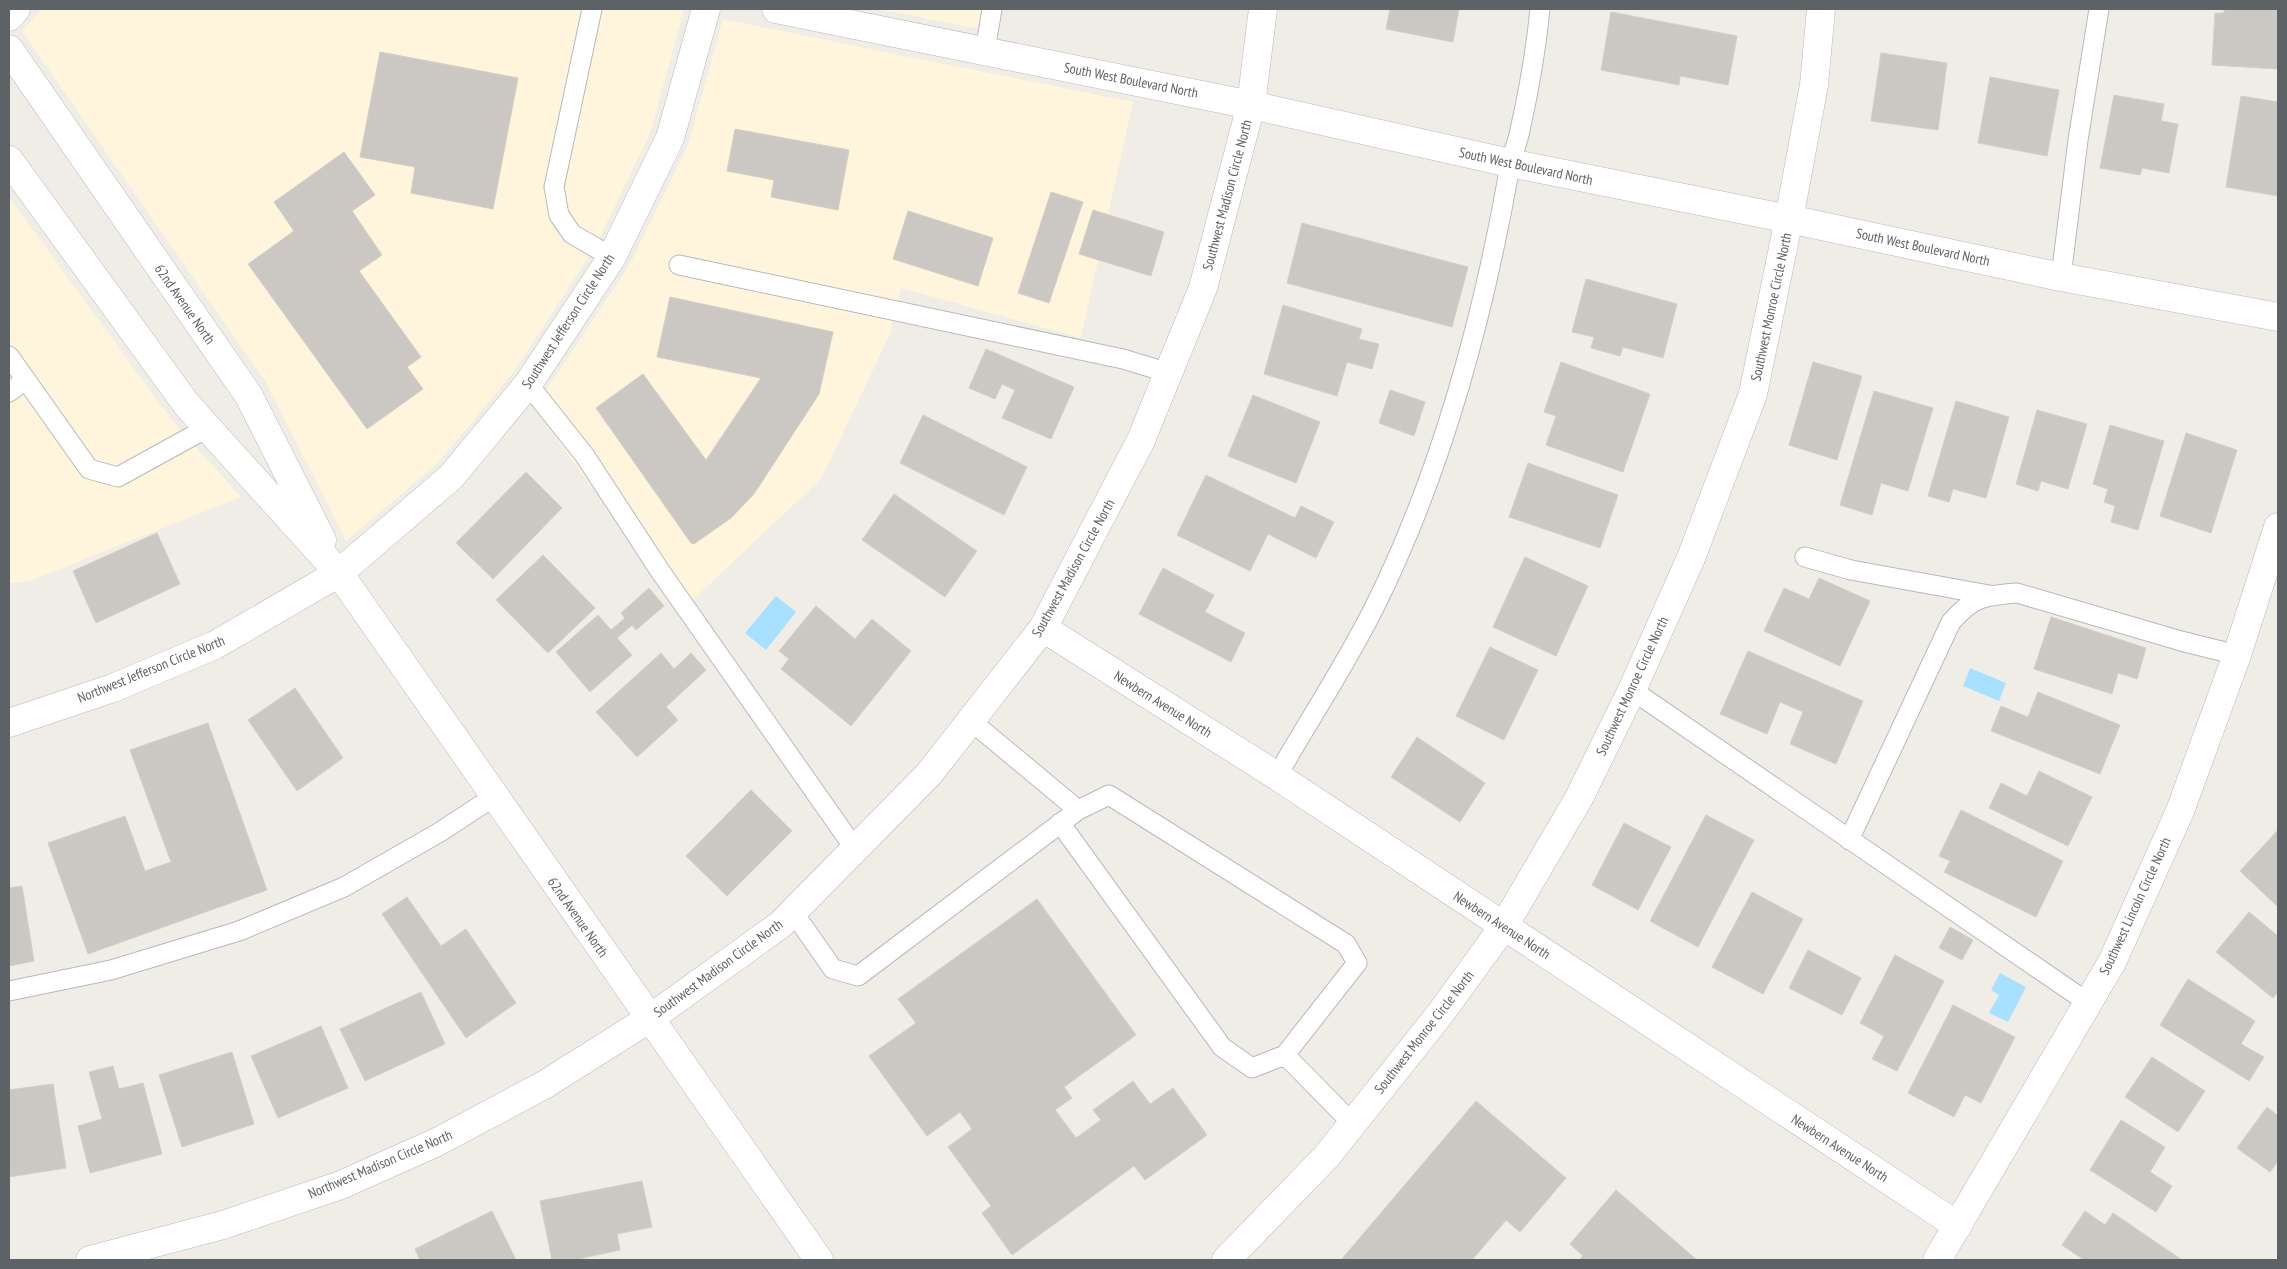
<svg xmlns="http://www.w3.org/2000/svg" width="2287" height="1269" font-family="'PT Sans Narrow',sans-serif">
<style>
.commercial{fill:#fff4dc}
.water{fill:#a7e1ff}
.building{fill:#cbc8c3;stroke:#d5cec4}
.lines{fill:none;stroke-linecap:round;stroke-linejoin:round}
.lane-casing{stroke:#b6b9bd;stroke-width:21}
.street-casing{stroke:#b6b9bd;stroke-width:29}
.secondary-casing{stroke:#b7bbc0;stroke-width:29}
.lane{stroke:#fff;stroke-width:19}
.street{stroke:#fff;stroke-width:28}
.secondary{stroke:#fff;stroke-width:28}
.labels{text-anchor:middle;stroke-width:4.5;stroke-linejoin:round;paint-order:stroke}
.street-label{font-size:14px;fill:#5d6267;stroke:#fff}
</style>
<rect width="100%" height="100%" fill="#f0ede6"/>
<!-- commercial -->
<path class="commercial" d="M 42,9 L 675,9 L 684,10 L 650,134 L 594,249 L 512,374 L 437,464 L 346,541 L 267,384 L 22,31 Z
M 879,9 L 1002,9 L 1000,33 Z
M 723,19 L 1133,102 L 1081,338 L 901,288 L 890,334 L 821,479 L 682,610 L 534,408 L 629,266 L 688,145 Z
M 9,197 L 170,418 L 241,497 L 30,581 L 9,583 Z"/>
<!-- water -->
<path class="water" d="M 776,596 L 796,612 L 766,650 L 745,633 Z
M 1970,668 L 2006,683 L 1999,701 L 1963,686 Z
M 2000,973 L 2026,987 L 2008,1022 L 1989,1013 L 1999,995 L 1991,990 Z"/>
<!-- building -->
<path class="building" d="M 1390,9 L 1459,9 L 1453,42 L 1386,29 Z
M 2224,9 L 2278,9 L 2278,69 L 2212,65 L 2215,13 L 2224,13 Z
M 1611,12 L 1737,36 L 1728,85 L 1680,76 L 1679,85 L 1601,70 Z
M 380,52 L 518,78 L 493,209 L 411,193 L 415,167 L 360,157 Z
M 1881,53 L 1947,63 L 1938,130 L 1871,121 Z
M 1990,77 L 2059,90 L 2047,156 L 1978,143 Z
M 2114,95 L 2164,104 L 2161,121 L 2178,124 L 2169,173 L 2142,168 L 2140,175 L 2100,168 Z
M 2241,96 L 2278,102 L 2278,196 L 2226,187 Z
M 735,129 L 849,150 L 838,210 L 771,197 L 774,180 L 727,171 Z
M 344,152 L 375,195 L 352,211 L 382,255 L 359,271 L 421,357 L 407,367 L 423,389 L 367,429 L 248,264 L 294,231 L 274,202 Z
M 1051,192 L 1083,202 L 1049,303 L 1018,293 Z
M 1093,210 L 1164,232 L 1151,276 L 1079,254 Z
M 908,211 L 993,238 L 978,286 L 893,259 Z
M 1302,223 L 1468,267 L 1452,327 L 1287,283 Z
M 1586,279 L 1677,304 L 1663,358 L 1623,347 L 1620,356 L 1591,348 L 1594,337 L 1572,332 Z
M 670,297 L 833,332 L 819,394 L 754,494 L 731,518 L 694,544 L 691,543 L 596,408 L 643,374 L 706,460 L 761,378 L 657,357 Z
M 1283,305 L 1362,329 L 1359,339 L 1379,344 L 1372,369 L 1347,362 L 1337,396 L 1264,374 Z
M 986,349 L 1074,387 L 1051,439 L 1002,418 L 1015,390 L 1002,384 L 995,399 L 969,388 Z
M 1561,362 L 1650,394 L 1623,472 L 1546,445 L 1556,416 L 1544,412 Z
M 1813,362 L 1862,376 L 1837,460 L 1789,445 Z
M 1390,390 L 1425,402 L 1414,436 L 1379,423 Z
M 1874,391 L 1933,408 L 1908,491 L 1881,483 L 1872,515 L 1840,505 Z
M 1253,395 L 1320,422 L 1296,483 L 1228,456 Z
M 1956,401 L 2009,417 L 1986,498 L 1953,489 L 1949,502 L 1928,496 Z
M 2037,410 L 2087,424 L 2068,489 L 2041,481 L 2038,491 L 2016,484 Z
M 923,415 L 1027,467 L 1004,515 L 900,463 Z
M 2110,425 L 2164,441 L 2138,530 L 2111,522 L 2115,506 L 2104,502 L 2108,489 L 2093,484 Z
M 2186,433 L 2237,450 L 2211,533 L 2160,516 Z
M 1528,463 L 1618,495 L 1600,548 L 1509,517 Z
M 526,472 L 562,508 L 493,579 L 456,543 Z
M 1206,475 L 1295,518 L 1301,506 L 1334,522 L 1316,558 L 1268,534 L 1250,571 L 1177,535 Z
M 894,494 L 977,551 L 945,597 L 862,540 Z
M 157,533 L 180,584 L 96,623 L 73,571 Z
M 543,555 L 595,608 L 548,653 L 496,600 Z
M 1525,557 L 1588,586 L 1556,656 L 1493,627 Z
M 1163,568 L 1214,595 L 1205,612 L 1245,633 L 1231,662 L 1139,614 Z
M 1819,578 L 1870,601 L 1840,666 L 1764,631 L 1784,588 L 1809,599 Z
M 649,588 L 664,606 L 636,630 L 632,625 L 617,638 L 632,655 L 590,692 L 556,652 L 598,615 L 611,630 L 625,618 L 621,613 Z
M 816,606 L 855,639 L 872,619 L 911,651 L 851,726 L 781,669 L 789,659 L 779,651 Z
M 2051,617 L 2146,648 L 2137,679 L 2118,673 L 2112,694 L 2034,669 Z
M 1490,647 L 1538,670 L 1504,740 L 1456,716 Z
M 1748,651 L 1863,701 L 1836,764 L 1790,744 L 1803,712 L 1780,702 L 1767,734 L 1720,714 Z
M 661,653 L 674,669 L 691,653 L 706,670 L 666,707 L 678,720 L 637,757 L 596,712 Z
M 295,688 L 343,758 L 297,791 L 248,720 Z
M 2038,692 L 2120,725 L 2100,774 L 1991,731 L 2001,706 L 2028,717 Z
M 208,723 L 267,890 L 88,954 L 48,843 L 125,816 L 145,871 L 171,862 L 130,750 Z
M 1417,737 L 1485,783 L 1460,822 L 1391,777 Z
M 2039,771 L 2092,797 L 2068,846 L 1989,808 L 2001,783 L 2027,796 Z
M 751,790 L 792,831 L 727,896 L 686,856 Z
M 1961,810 L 2063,861 L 2036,917 L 1944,872 L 1950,861 L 1939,856 Z
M 1706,815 L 1754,840 L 1698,947 L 1650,921 Z
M 1624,823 L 1671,847 L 1638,910 L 1592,885 Z
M 2278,830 L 2278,907 L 2240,871 Z
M 22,886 L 34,961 L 9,966 L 9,888 Z
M 1752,892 L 1803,919 L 1763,994 L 1712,967 Z
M 407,897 L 441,946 L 466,929 L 516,1003 L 466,1038 L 382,914 Z
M 1037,899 L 1136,1035 L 1064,1087 L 1072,1098 L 1055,1110 L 1076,1138 L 1101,1120 L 1093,1110 L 1133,1081 L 1150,1104 L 1173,1088 L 1207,1135 L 1145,1180 L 1134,1166 L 1012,1255 L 982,1213 L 991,1206 L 948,1147 L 972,1129 L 960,1112 L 927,1136 L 869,1056 L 916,1023 L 898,999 Z
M 2249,912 L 2278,936 L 2278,992 L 2273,998 L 2216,952 Z
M 1950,927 L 1973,940 L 1962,960 L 1939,948 Z
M 1808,950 L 1861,978 L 1842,1015 L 1789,988 Z
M 1895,955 L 1944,981 L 1897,1071 L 1872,1059 L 1884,1036 L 1860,1023 Z
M 2188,979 L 2255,1021 L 2241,1044 L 2264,1057 L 2249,1081 L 2160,1025 Z
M 421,992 L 445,1044 L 365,1081 L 340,1029 Z
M 1953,1005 L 2015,1037 L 1981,1103 L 1965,1095 L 1954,1117 L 1908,1093 Z
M 321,1026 L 348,1088 L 278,1118 L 251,1056 Z
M 232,1052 L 254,1124 L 182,1147 L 159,1075 Z
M 2152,1057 L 2205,1091 L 2178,1132 L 2125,1097 Z
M 113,1066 L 119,1089 L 143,1083 L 162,1154 L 90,1173 L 78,1126 L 102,1119 L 89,1072 Z
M 53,1084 L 66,1168 L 9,1177 L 9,1090 Z
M 1476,1101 L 1566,1178 L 1520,1232 L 1506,1220 L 1472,1260 L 1341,1260 Z
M 2267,1107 L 2278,1116 L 2278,1161 L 2270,1172 L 2237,1148 Z
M 2121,1120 L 2165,1147 L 2150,1172 L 2172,1186 L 2156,1212 L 2090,1170 Z
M 642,1181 L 652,1227 L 617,1234 L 620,1250 L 574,1260 L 552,1260 L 540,1201 Z
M 1616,1190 L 1697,1260 L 1579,1260 L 1583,1256 L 1570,1244 Z
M 492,1211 L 516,1260 L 420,1260 L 415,1249 Z
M 2085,1211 L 2105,1225 L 2113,1213 L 2182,1260 L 2084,1260 L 2062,1245 Z"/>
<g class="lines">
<defs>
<path id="lane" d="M 592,9 L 554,187 L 559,215 L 572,234 L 612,257
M 985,51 L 992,9
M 679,265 L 1123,359 L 1169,373
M 2061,277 L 2078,140 L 2099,9
M 9,356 L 89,469 L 118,477 L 207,428
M 528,384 L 585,456 L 660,571 L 855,849
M 9,392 L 26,380
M 1805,557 L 1851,570 L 1989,595
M 1632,690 L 2087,1002
M 1277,776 C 1309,720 1345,666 1374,608 C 1441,474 1484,314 1510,166 C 1512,154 1518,142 1520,130 C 1529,90 1536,50 1540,9
M 1078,810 L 1109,795 L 1346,944 L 1357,963 L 1285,1055 L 1352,1123
M 1060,823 L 1222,1047 L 1252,1068 L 1285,1055
M 1849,840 L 1951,622 C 1974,596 1984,596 2017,593 L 2181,641 L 2237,655
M 793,912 L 833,969 L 858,976 L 1078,810 L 971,721
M 9,991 L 111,970 L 239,931 L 344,887 L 440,832 L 495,796"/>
<path id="street" d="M 776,9 L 1251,105 L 1510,163 L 1789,219 L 2061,277 L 2278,317
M 9,17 L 16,9
M 1043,628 L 1277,776 L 1958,1226
M 9,723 L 113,688 L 215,645 L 339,573 L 451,477 L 528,384 L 612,257 L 670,138 L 706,9
M 90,1260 L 223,1225 L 341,1185 L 437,1142 L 544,1085 L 649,1019 L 780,925 L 929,774 L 1043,628 L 1141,440 L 1203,288 L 1251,105 L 1263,9
M 1226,1260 L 1326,1157 L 1440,1014 L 1504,926 L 1579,798 L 1632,690 L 1691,558 L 1753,394 L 1789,219 L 1814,85 L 1821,9
M 1937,1260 L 2112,962 L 2180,811 L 2237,655 L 2278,527"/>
<path id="secondary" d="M 9,49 L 249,396 L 322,540
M 9,160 L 187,405 L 339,573 L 819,1260"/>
</defs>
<!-- lane casing -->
<use href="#lane" class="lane-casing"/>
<!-- street casing -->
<use href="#street" class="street-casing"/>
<!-- secondary casing -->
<use href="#secondary" class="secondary-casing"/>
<!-- lane -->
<use href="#lane" class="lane"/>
<!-- street -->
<use href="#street" class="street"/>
<!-- secondary -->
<use href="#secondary" class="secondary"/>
</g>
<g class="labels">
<!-- street labels -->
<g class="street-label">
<text transform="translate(1131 80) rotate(11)" y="5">South West Boulevard North</text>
<text transform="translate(1526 166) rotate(12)" y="5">South West Boulevard North</text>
<text transform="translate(1227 195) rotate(-75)" y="5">Southwest Madison Circle North</text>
<text transform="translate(1923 247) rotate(12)" y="5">South West Boulevard North</text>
<text transform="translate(185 304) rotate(55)" y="5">62nd Avenue North</text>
<text transform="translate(1771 307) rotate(-78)" y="5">Southwest Monroe Circle North</text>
<text transform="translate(568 321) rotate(-57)" y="5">Southwest Jefferson Circle North</text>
<text transform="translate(1073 568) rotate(-61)" y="5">Southwest Madison Circle North</text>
<text transform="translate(151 669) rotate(-22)" y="5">Northwest Jefferson Circle North</text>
<text transform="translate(1632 686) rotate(-65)" y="5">Southwest Monroe Circle North</text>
<text transform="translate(1163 704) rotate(32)" y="5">Newbern Avenue North</text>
<text transform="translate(2135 906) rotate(-65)" y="5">Southwest Lincoln Circle North</text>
<text transform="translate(578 917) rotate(55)" y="5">62nd Avenue North</text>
<text transform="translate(1502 925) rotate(33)" y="5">Newbern Avenue North</text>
<text transform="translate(718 968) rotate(-36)" y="5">Southwest Madison Circle North</text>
<text transform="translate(1424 1032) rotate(-52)" y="5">Southwest Monroe Circle North</text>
<text transform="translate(1840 1148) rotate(33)" y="5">Newbern Avenue North</text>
<text transform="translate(380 1164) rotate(-23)" y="5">Northwest Madison Circle North</text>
</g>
</g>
<!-- border -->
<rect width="2287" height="1269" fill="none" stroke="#5d6267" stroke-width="20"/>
</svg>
